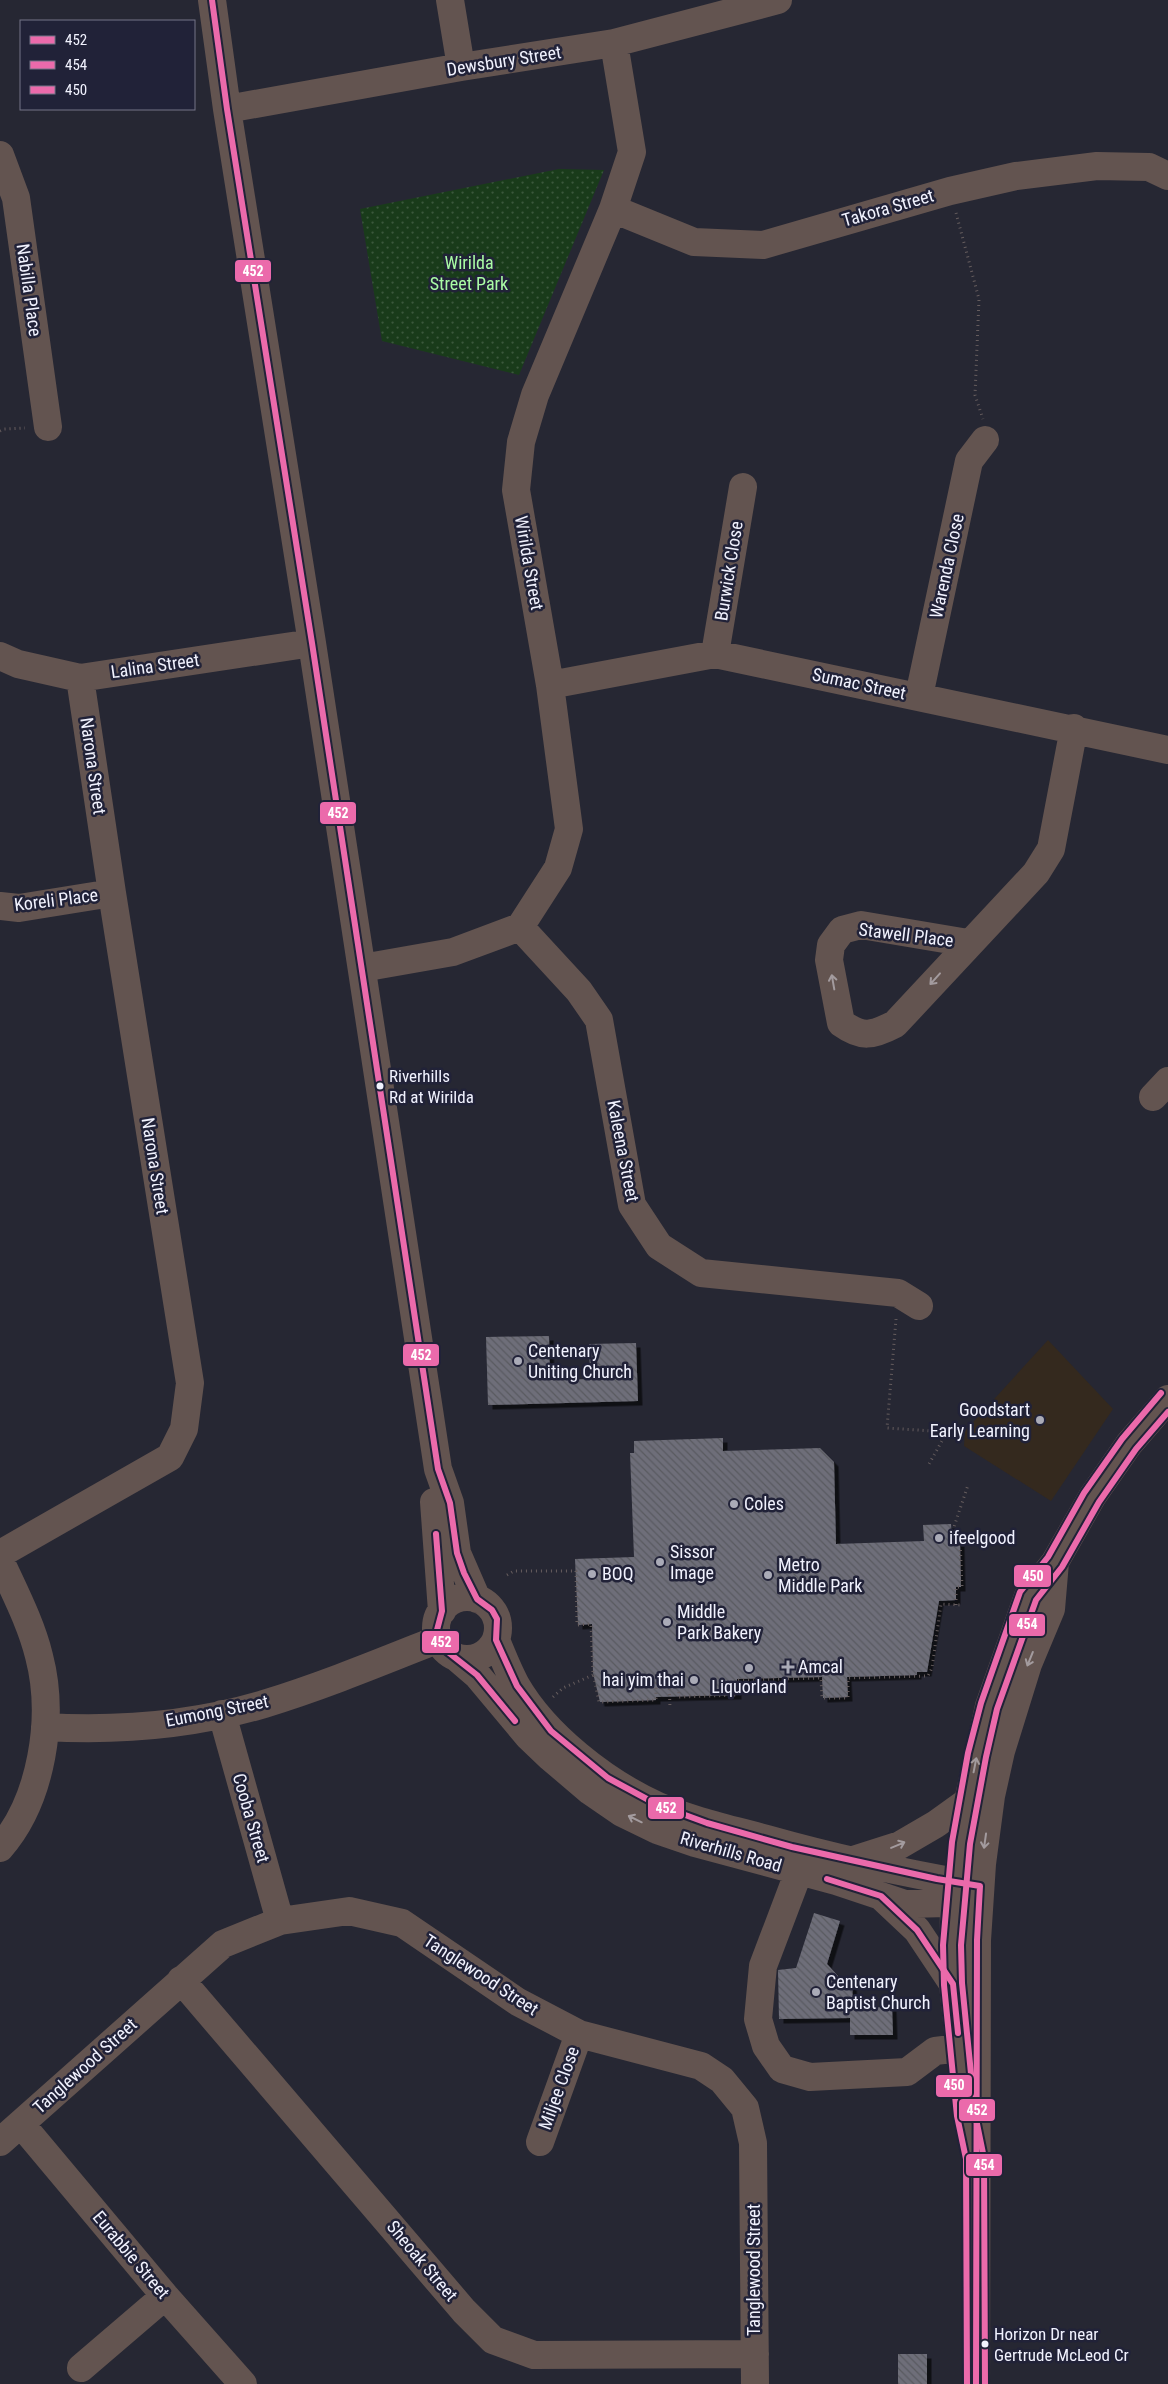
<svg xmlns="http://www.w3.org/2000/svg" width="1168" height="2384" font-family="'Roboto Condensed',sans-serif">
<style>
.education{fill:#34291e}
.green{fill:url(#green-dots)}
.building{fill:url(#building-back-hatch);filter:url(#shadow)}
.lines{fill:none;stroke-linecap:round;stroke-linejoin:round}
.path{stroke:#665d5e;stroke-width:3;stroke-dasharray:1 4;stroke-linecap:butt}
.minor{stroke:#635450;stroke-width:28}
.bus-1-casing{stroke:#212238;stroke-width:10}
.bus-2-casing{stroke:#212238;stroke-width:10}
.bus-3-casing{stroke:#212238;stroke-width:10}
.bus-1{stroke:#eb6aab;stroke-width:6}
.bus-2{stroke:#eb6aab;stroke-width:6}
.bus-3{stroke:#eb6aab;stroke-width:6}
.oneway{stroke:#a39b9e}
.bus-dot{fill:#f1f2fe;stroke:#212238;stroke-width:2}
.poi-dot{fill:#aaabb7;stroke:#212238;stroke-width:2}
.labels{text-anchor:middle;stroke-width:5;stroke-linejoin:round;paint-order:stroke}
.bus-label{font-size:17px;fill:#f1f2fe;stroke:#212238;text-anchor:start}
.street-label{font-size:18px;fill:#f1f2fe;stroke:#212238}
.park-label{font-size:18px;fill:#aafca5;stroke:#212238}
.poi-label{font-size:18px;fill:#f1f2fe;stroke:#212238;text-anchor:start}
.line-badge{stroke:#212238;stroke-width:2}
.badge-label{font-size:14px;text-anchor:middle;font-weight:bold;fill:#fff}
</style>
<defs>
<pattern id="green-dots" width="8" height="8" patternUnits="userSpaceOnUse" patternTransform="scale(1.25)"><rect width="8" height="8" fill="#193b1a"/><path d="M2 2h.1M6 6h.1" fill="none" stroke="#3b583c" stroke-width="1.8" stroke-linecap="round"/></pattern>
<pattern id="building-back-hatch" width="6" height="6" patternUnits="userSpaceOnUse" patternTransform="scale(1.25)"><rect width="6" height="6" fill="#6e6e79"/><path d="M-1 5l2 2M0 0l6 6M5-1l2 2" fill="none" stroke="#595a60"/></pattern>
<filter id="shadow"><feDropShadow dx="4.5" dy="4.5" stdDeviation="0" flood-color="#0009"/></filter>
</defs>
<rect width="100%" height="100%" fill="#262733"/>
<!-- education -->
<path class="education" d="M 1048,1340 L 1113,1409 L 1051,1501 L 964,1446 L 965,1431 Z"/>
<!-- green -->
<path class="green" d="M 559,169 L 604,170 L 519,375 L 382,341 L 360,209 Z"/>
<!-- building -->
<path class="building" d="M 549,1336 L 550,1380 L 590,1379 L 589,1344 L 636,1343 L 638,1401 L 488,1405 L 486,1337 Z
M 723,1438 L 723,1451 L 820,1448 L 834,1462 L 836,1544 L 924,1541 L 923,1525 L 951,1524 L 952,1542 L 960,1542 L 961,1587 L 956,1587 L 956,1600 L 939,1601 L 927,1672 L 917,1672 L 917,1675 L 847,1677 L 848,1697 L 823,1698 L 822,1677 L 737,1679 L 737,1695 L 656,1697 L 656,1700 L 600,1702 L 593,1673 L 592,1624 L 578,1625 L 575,1559 L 634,1557 L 630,1453 L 634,1453 L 634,1441 Z
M 814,1913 L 840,1921 L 827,1964 L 839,1977 L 852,1977 L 853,2008 L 892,2007 L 893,2035 L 850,2035 L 850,2018 L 779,2019 L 778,1970 L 796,1968 Z
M 898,2354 L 927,2354 L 927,2384 L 898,2384 Z"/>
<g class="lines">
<!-- path -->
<path class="path" d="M 956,213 L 979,299 L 975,395 L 983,419
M 0,431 L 4,429 L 25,428
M 896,1319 L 887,1428 L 947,1432 L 929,1464
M 507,1575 L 514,1571 L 576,1571 L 577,1625 L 591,1624 L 593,1672 L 599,1702 L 656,1700 L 656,1679 L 678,1679 L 679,1697 L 738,1695 L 737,1680 L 821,1678 L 822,1698 L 848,1698 L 848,1678 L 928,1676 L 932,1668 L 941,1604 L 961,1605
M 956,1605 L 956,1587 L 962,1587 L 960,1539 L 955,1539 L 954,1527 L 968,1485
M 669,1679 L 670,1708
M 553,1697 L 563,1688 L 593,1675"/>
<!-- minor -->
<path class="minor" d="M 212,0 L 227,109 L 312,643 L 438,1469 L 450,1503 L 457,1553 L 477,1599
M 450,0 L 461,67
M 227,109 L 461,67 L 614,43 L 778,0
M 0,155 L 16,198 L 48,427
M 613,209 L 694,242 L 763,245 L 950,191 L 1016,176 L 1097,166 L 1149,167 L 1168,176
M 715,654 L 743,487
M 0,656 L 18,664 L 80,678 L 312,643
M 550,685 L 715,654 L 1168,750
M 919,696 L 969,461 L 985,440
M 0,906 L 19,908 L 112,893
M 520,927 L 579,991 L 599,1020 L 632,1205 L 659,1246 L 701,1273 L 898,1293 L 919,1306
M 968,943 L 861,925 L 842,930 L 831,945 L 829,960 L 841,1023 C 862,1038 872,1036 895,1024 L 1036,873 L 1051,849 L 1074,728
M 362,968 L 453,952 L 520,927 L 558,868 L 569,829 L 550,685 L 516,490 L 521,442 L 535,395 L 613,209 L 632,152 L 614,43
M 1153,1097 L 1168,1081
M 434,1502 L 442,1611
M 0,1554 L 170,1457 L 184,1429 L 190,1383 L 112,893 L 80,678
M 0,1560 C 14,1591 31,1623 39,1656 C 55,1717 42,1800 0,1848
M436 1628a31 31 0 1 1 62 0a31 31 0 1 1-62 0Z
M 496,1640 C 502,1655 508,1670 516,1685 C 545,1735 605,1782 658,1806 C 693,1821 730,1829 767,1839 C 834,1858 904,1873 973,1885
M 456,1657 L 477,1675 L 528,1736 L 550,1757 L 590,1791 L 622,1813 L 657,1830 L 695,1843 L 836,1881 L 905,1904 L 949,1903 L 971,1905
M 222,1714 L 280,1921
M 45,1727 C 117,1731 194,1725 264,1704 C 323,1686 381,1662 439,1639
M 853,1860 L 900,1845 L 936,1824 L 968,1801
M 799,1871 L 763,1966 L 758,2019 L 766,2046 L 782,2069 L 810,2077 L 907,2072 L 935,2051 L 960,2048
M 883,1898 L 917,1930 L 953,1984
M 181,1980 L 464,2311 L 493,2340 L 534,2355 L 755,2354
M 962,2069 L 953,1984 L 954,1904 L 968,1801 L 989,1706 L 1028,1596 L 1055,1562 L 1092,1497 L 1129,1444 L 1168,1399
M 21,2124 L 165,2296 L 243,2384
M 0,2142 L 223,1944 L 280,1921 L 349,1911 L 402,1923 L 518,2002 L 579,2034 L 701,2066 L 722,2080 L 745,2108 L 753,2143 L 755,2384
M 540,2142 L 579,2034
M 81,2368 L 165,2296
M 976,2384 L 977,1940 L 982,1864 L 991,1796 L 1001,1751 L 1028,1664 L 1051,1609 L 1055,1562"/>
<defs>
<path id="bus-1" d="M 212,0 L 227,109 L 312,643 L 438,1469 L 450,1503 L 457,1553 L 464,1573 L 477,1599 L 492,1610 L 497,1619 L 496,1640 L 517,1686 L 551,1731 L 608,1778 L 658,1805 L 707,1823 L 792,1847 L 937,1879 L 980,1886 L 977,1940 L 976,2384
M 436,1534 L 442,1611 L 437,1630 L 439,1639 L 444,1649 L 477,1675 L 515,1721
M 827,1879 L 881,1896 L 917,1930 L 953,1984 L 958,2033"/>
<path id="bus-2" d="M 985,2384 L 984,2158 L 975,2114 L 962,1983 L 961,1945 L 970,1844 L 986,1757 L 997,1709 L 1036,1600 L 1062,1567 L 1099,1502 L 1136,1449 L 1168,1412"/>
<path id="bus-3" d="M 967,2384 L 966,2159 L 957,2116 L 944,1985 L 943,1945 L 952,1842 L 968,1753 L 981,1703 L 1020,1592 L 1048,1557 L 1084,1493 L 1122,1439 L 1161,1393"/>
</defs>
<!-- bus-1 casing -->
<use href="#bus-1" class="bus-1-casing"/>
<!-- bus-2 casing -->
<use href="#bus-2" class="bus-2-casing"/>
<!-- bus-3 casing -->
<use href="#bus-3" class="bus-3-casing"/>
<!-- bus-1 -->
<use href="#bus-1" class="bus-1"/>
<!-- bus-2 -->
<use href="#bus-2" class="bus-2"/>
<!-- bus-3 -->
<use href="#bus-3" class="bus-3"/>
</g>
<!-- one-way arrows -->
<defs><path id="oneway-shaft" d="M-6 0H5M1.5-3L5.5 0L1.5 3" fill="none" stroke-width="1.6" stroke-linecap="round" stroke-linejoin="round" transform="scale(1.25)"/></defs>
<g class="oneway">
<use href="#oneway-shaft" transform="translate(935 979) rotate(132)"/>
<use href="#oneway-shaft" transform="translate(833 982) rotate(-100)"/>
<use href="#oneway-shaft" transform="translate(1030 1659) rotate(112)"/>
<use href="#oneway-shaft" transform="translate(975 1765) rotate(-79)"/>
<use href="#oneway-shaft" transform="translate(635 1819) rotate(-154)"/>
<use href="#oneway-shaft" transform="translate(985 1841) rotate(98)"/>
<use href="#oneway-shaft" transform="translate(898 1845) rotate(-23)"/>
</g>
<!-- markers -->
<g class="bus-dot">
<circle cx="380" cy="1086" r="4.5"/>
<circle cx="985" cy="2344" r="4.5"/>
</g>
<g class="poi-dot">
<circle cx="518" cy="1361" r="5"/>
<circle cx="1040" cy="1420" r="5"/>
<circle cx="734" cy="1504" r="5"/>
<circle cx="939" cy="1538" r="5"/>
<circle cx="660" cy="1562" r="5"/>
<circle cx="592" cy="1574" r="5"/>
<circle cx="768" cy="1575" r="5"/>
<circle cx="667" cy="1622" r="5"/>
<path d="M785.5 1659.5h5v5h5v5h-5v5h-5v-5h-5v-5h5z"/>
<circle cx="749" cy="1668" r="5"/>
<circle cx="694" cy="1680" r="5"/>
<circle cx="816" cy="1992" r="5"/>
</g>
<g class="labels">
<!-- bus labels -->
<g class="bus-label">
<text x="389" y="1082">Riverhills<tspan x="389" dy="21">Rd at Wirilda</tspan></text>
<text x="994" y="2340">Horizon Dr near<tspan x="994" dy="21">Gertrude McLeod Cr</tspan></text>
</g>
<!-- street labels -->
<g class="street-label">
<text transform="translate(504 61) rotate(-9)" y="6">Dewsbury Street</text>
<text transform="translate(888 208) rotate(-16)" y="6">Takora Street</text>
<text transform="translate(29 290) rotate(82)" y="6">Nabilla Place</text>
<text transform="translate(529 563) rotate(80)" y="6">Wirilda Street</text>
<text transform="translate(947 566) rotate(-78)" y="6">Warenda Close</text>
<text transform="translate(729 571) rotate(-81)" y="6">Burwick Close</text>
<text transform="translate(155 666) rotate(-8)" y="6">Lalina Street</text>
<text transform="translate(859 684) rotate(12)" y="6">Sumac Street</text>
<text transform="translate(93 766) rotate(82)" y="6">Narona Street</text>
<text transform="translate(56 900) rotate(-7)" y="6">Koreli Place</text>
<text transform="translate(906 935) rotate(7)" y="6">Stawell Place</text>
<text transform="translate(623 1151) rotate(79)" y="6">Kaleena Street</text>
<text transform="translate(155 1166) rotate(81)" y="6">Narona Street</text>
<text transform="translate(217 1711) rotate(-11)" y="6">Eumong Street</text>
<text transform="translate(251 1818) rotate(74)" y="6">Cooba Street</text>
<text transform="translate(731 1852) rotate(16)" y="6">Riverhills Road</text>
<text transform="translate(481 1975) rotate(33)" y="6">Tanglewood Street</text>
<text transform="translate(85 2066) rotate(-42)" y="6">Tanglewood Street</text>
<text transform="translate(559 2088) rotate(-70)" y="6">Miljee Close</text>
<text transform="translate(131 2255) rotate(50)" y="6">Eurabbie Street</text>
<text transform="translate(422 2261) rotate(50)" y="6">Sheoak Street</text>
<text transform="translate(754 2270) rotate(-90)" y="6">Tanglewood Street</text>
</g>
<!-- park labels -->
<g class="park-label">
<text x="469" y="269">Wirilda<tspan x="469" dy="21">Street Park</tspan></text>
</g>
<!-- poi labels -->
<g class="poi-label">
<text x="528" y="1357">Centenary<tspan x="528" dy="21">Uniting Church</tspan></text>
<text x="1030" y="1416" text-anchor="end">Goodstart<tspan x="1030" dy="21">Early Learning</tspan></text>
<text x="744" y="1510">Coles</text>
<text x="949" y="1544">ifeelgood</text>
<text x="670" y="1558">Sissor<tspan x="670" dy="21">Image</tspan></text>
<text x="778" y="1571">Metro<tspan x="778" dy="21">Middle Park</tspan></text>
<text x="602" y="1580">BOQ</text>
<text x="677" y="1618">Middle<tspan x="677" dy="21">Park Bakery</tspan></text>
<text x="798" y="1673">Amcal</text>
<text x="684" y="1686" text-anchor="end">hai yim thai</text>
<text x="749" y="1693" text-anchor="middle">Liquorland</text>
<text x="826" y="1988">Centenary<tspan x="826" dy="21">Baptist Church</tspan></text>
</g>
</g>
<g class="line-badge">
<rect x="234" y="259" width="38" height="24" rx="5" fill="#eb6aab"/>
<rect x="319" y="801" width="38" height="24" rx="5" fill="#eb6aab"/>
<rect x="402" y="1343" width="38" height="24" rx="5" fill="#eb6aab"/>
<rect x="1013" y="1564" width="39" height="24" rx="5" fill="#eb6aab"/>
<rect x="1008" y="1613" width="38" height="24" rx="5" fill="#eb6aab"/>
<rect x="421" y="1630" width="39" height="24" rx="5" fill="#eb6aab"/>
<rect x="647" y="1796" width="38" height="24" rx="5" fill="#eb6aab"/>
<rect x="935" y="2074" width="38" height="24" rx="5" fill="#eb6aab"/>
<rect x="958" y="2098" width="38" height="24" rx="5" fill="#eb6aab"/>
<rect x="965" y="2153" width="38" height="24" rx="5" fill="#eb6aab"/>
</g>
<g class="badge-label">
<text x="253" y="276">452</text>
<text x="338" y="818">452</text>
<text x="421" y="1360">452</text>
<text x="1033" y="1581">450</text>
<text x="1027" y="1629">454</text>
<text x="441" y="1647">452</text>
<text x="666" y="1813">452</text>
<text x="954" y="2090">450</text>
<text x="977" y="2115">452</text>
<text x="984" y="2170">454</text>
</g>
<!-- legend -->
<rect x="20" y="20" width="175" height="90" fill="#212238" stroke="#747587"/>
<rect x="30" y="36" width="25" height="8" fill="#eb6aab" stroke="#747587"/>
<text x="65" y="45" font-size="15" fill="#f1f2fe">452</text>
<rect x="30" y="61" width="25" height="8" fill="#eb6aab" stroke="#747587"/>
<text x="65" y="70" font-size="15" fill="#f1f2fe">454</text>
<rect x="30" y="86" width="25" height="8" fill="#eb6aab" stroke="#747587"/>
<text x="65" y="95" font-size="15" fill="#f1f2fe">450</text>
</svg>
